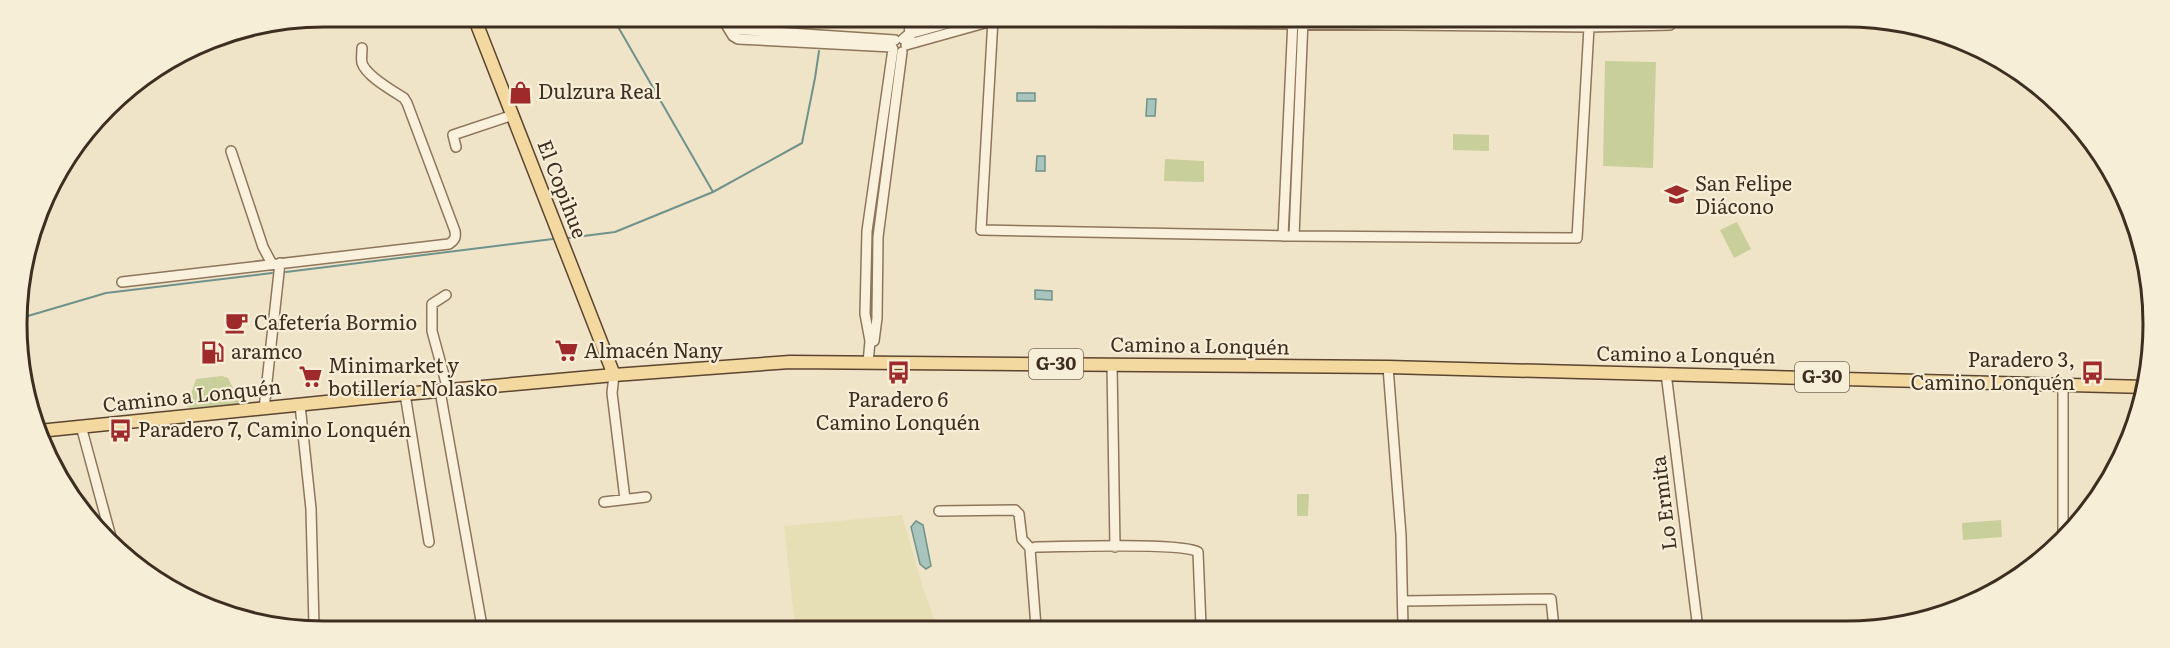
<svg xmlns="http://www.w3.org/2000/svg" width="2170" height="648" font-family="Literata,serif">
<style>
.farmland{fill:#e6deb5}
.green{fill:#c9cf9b}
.water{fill:#a9c4bc;stroke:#6f938a;stroke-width:1.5}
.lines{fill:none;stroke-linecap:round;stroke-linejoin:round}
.stream{stroke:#6f938a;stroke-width:2}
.minor-casing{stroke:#8d765c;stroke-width:12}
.major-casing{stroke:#5b4430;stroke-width:15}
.minor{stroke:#faf1dc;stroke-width:9}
.major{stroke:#f3d9a0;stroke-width:12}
.labels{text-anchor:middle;stroke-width:4.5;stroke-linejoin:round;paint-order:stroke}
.shield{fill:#f7eed8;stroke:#756857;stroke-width:1.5}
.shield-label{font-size:18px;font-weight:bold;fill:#3d2e20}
.poi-label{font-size:20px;fill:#3d2e20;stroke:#f7eed8;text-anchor:start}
.street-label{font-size:20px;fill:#3d2e20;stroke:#f7eed8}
.rim{fill:none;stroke:#3d2e20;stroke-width:3}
</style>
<rect width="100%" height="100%" fill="#f0e4c8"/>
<!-- farmland -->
<path class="farmland" d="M 902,515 L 923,588 L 937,627 L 795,627 L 784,526 Z"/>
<!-- green -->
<path class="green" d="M 1605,61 L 1656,62 L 1653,168 L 1603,166 Z
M 1453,134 L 1489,135 L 1489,151 L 1453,150 Z
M 1165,159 L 1204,161 L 1204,182 L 1164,181 Z
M 1737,222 L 1751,249 L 1734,258 L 1720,230 Z
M 222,376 L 228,378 L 240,402 L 238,404 L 190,408 L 187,406 L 196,379 Z
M 1297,494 L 1309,494 L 1308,516 L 1297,516 Z
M 2001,520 L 2002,537 L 1963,540 L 1962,523 Z"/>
<!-- water -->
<path class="water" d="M 1017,93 L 1035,93 L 1035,101 L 1017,101 Z
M 1147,99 L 1156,99 L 1155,116 L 1146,116 Z
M 1037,156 L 1045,156 L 1045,171 L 1036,171 Z
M 1035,290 L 1052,291 L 1052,300 L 1035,299 Z
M 916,521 L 923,525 L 931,566 L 926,569 L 920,564 L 911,527 Z"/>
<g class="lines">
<!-- stream -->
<path class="stream" d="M 613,18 L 713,192
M 824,23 L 825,18
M 568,238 L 615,232 L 713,192 L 802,143 L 815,78 L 819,51
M 286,272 L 553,239
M 21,318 L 106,293 L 272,273"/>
<defs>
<path id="minor" d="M 722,18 L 733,36 L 738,39 L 892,47
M 909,19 L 910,38
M 993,19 L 981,230 L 1294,236 L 1577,238 L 1589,27
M 729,29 L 895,40
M 903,39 L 909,34 L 963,19
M 906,45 L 992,21 L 1589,27 L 1670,25 L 1670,22
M 456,147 L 453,135 L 513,115
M 231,151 L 263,247 L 272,264
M 1283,236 L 1293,20
M 1294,236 L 1303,20
M 122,282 L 449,244 C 455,240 456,237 455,231 L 407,103 L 404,98 C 393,91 366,76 362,63 C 361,59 362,53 362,48
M 446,295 L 432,304 L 432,331 L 448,390
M 874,341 L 877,318 L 878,237 L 902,52
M 868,363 L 870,341 L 865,314 L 867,231 L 893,49
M 1112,365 L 1115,547
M 1388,367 L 1401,535 L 1403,628
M 1666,373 L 1698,629
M 614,375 L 612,393 L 625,499
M 2063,384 L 2063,537
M 440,391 L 482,626
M 405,394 L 429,542
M 300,405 L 311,509 L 314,626
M 264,409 L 280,263
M 81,426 L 111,537
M 604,502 L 646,497
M 939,511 L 1015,510 L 1019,514 L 1022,539 L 1031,549
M 1403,601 L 1551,599 L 1554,628
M 1036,627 L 1030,549 L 1036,547 C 1062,547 1183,542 1198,552 L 1201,627"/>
<path id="major" d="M 474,17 L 614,375
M 39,431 L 405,394 L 614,375 L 790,362 L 1388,367 L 2147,387"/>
</defs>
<!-- minor casing -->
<use href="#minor" class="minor-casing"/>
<!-- major casing -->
<use href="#major" class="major-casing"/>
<!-- minor -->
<use href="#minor" class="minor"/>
<!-- major -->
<use href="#major" class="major"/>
</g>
<!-- icons -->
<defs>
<symbol id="shop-bare" viewBox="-9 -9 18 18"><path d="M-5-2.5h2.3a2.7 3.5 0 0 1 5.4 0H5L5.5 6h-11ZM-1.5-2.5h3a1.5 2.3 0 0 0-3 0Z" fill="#9e2a2b" stroke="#f7eed8" stroke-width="2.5" paint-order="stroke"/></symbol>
<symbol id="school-bare" viewBox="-9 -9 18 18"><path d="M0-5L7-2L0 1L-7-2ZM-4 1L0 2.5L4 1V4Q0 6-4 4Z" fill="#9e2a2b" stroke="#f7eed8" stroke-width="2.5" paint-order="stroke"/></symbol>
<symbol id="cafe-bare" viewBox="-9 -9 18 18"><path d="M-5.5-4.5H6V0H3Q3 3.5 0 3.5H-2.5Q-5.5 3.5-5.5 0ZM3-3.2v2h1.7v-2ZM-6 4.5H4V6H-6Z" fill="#9e2a2b" stroke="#f7eed8" stroke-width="2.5" paint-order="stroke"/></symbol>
<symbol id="supermarket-bare" viewBox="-9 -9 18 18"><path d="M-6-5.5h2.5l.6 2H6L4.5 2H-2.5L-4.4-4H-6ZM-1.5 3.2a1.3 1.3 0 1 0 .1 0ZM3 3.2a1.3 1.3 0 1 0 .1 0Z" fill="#9e2a2b" stroke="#f7eed8" stroke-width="2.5" paint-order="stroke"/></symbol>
<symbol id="fuel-bare" viewBox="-9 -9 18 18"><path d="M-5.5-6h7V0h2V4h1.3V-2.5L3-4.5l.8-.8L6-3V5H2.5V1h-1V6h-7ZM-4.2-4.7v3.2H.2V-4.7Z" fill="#9e2a2b" stroke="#f7eed8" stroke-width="2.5" paint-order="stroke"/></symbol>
<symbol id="bus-bare" viewBox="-9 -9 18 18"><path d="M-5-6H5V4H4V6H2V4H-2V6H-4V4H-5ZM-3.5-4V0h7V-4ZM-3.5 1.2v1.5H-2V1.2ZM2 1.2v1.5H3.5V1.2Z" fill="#9e2a2b" stroke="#f7eed8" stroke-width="2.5" paint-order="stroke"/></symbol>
</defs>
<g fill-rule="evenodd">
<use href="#shop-bare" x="504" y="76" width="33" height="33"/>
<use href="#school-bare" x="1660" y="178" width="33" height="33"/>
<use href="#cafe-bare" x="220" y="306" width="33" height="33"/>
<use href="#supermarket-bare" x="550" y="334" width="33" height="33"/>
<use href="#fuel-bare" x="196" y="336" width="33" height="33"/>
<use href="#bus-bare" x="882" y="356" width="33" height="33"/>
<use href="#bus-bare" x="2076" y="356" width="33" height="33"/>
<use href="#supermarket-bare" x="294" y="360" width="33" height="33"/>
<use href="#bus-bare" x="104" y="414" width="33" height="33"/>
</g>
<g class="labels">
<!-- shield labels -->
<g class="shield">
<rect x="1029" y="349" width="54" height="30" rx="4.5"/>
<rect x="1795" y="362" width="54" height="30" rx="4.5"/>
</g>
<g class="shield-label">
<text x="1056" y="370">G-30</text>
<text x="1822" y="383">G-30</text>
</g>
<!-- poi labels -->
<g class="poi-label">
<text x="538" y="99">Dulzura Real</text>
<text x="1695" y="191">San Felipe<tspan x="1695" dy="23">Diácono</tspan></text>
<text x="254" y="330">Cafetería Bormio</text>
<text x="584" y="358">Almacén Nany</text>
<text x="231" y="359">aramco</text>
<text x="2075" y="367" text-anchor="end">Paradero 3,<tspan x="2075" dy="23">Camino Lonquén</tspan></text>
<text x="328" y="373">Minimarket y<tspan x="328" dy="23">botillería Nolasko</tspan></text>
<text x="898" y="407" text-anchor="middle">Paradero 6<tspan x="898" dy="23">Camino Lonquén</tspan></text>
<text x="138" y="437">Paradero 7, Camino Lonquén</text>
</g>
<!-- street labels -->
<g class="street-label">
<text transform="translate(562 189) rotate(69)" y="7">El Copihue</text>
<text transform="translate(1200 346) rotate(1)" y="7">Camino a Lonquén</text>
<text transform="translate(1686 355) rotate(1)" y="7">Camino a Lonquén</text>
<text transform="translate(192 396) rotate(-6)" y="7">Camino a Lonquén</text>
<text transform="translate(1664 503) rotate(-97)" y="7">Lo Ermita</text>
</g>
</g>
<!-- crop -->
<path d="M0 0H2170V648H0ZM324 27H1846A297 297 0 0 1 2143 324V324A297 297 0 0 1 1846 621H324A297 297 0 0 1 27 324V324A297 297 0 0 1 324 27Z" fill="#f7eed8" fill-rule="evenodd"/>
<path class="rim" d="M324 27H1846A297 297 0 0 1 2143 324V324A297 297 0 0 1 1846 621H324A297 297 0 0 1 27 324V324A297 297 0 0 1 324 27Z"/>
</svg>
